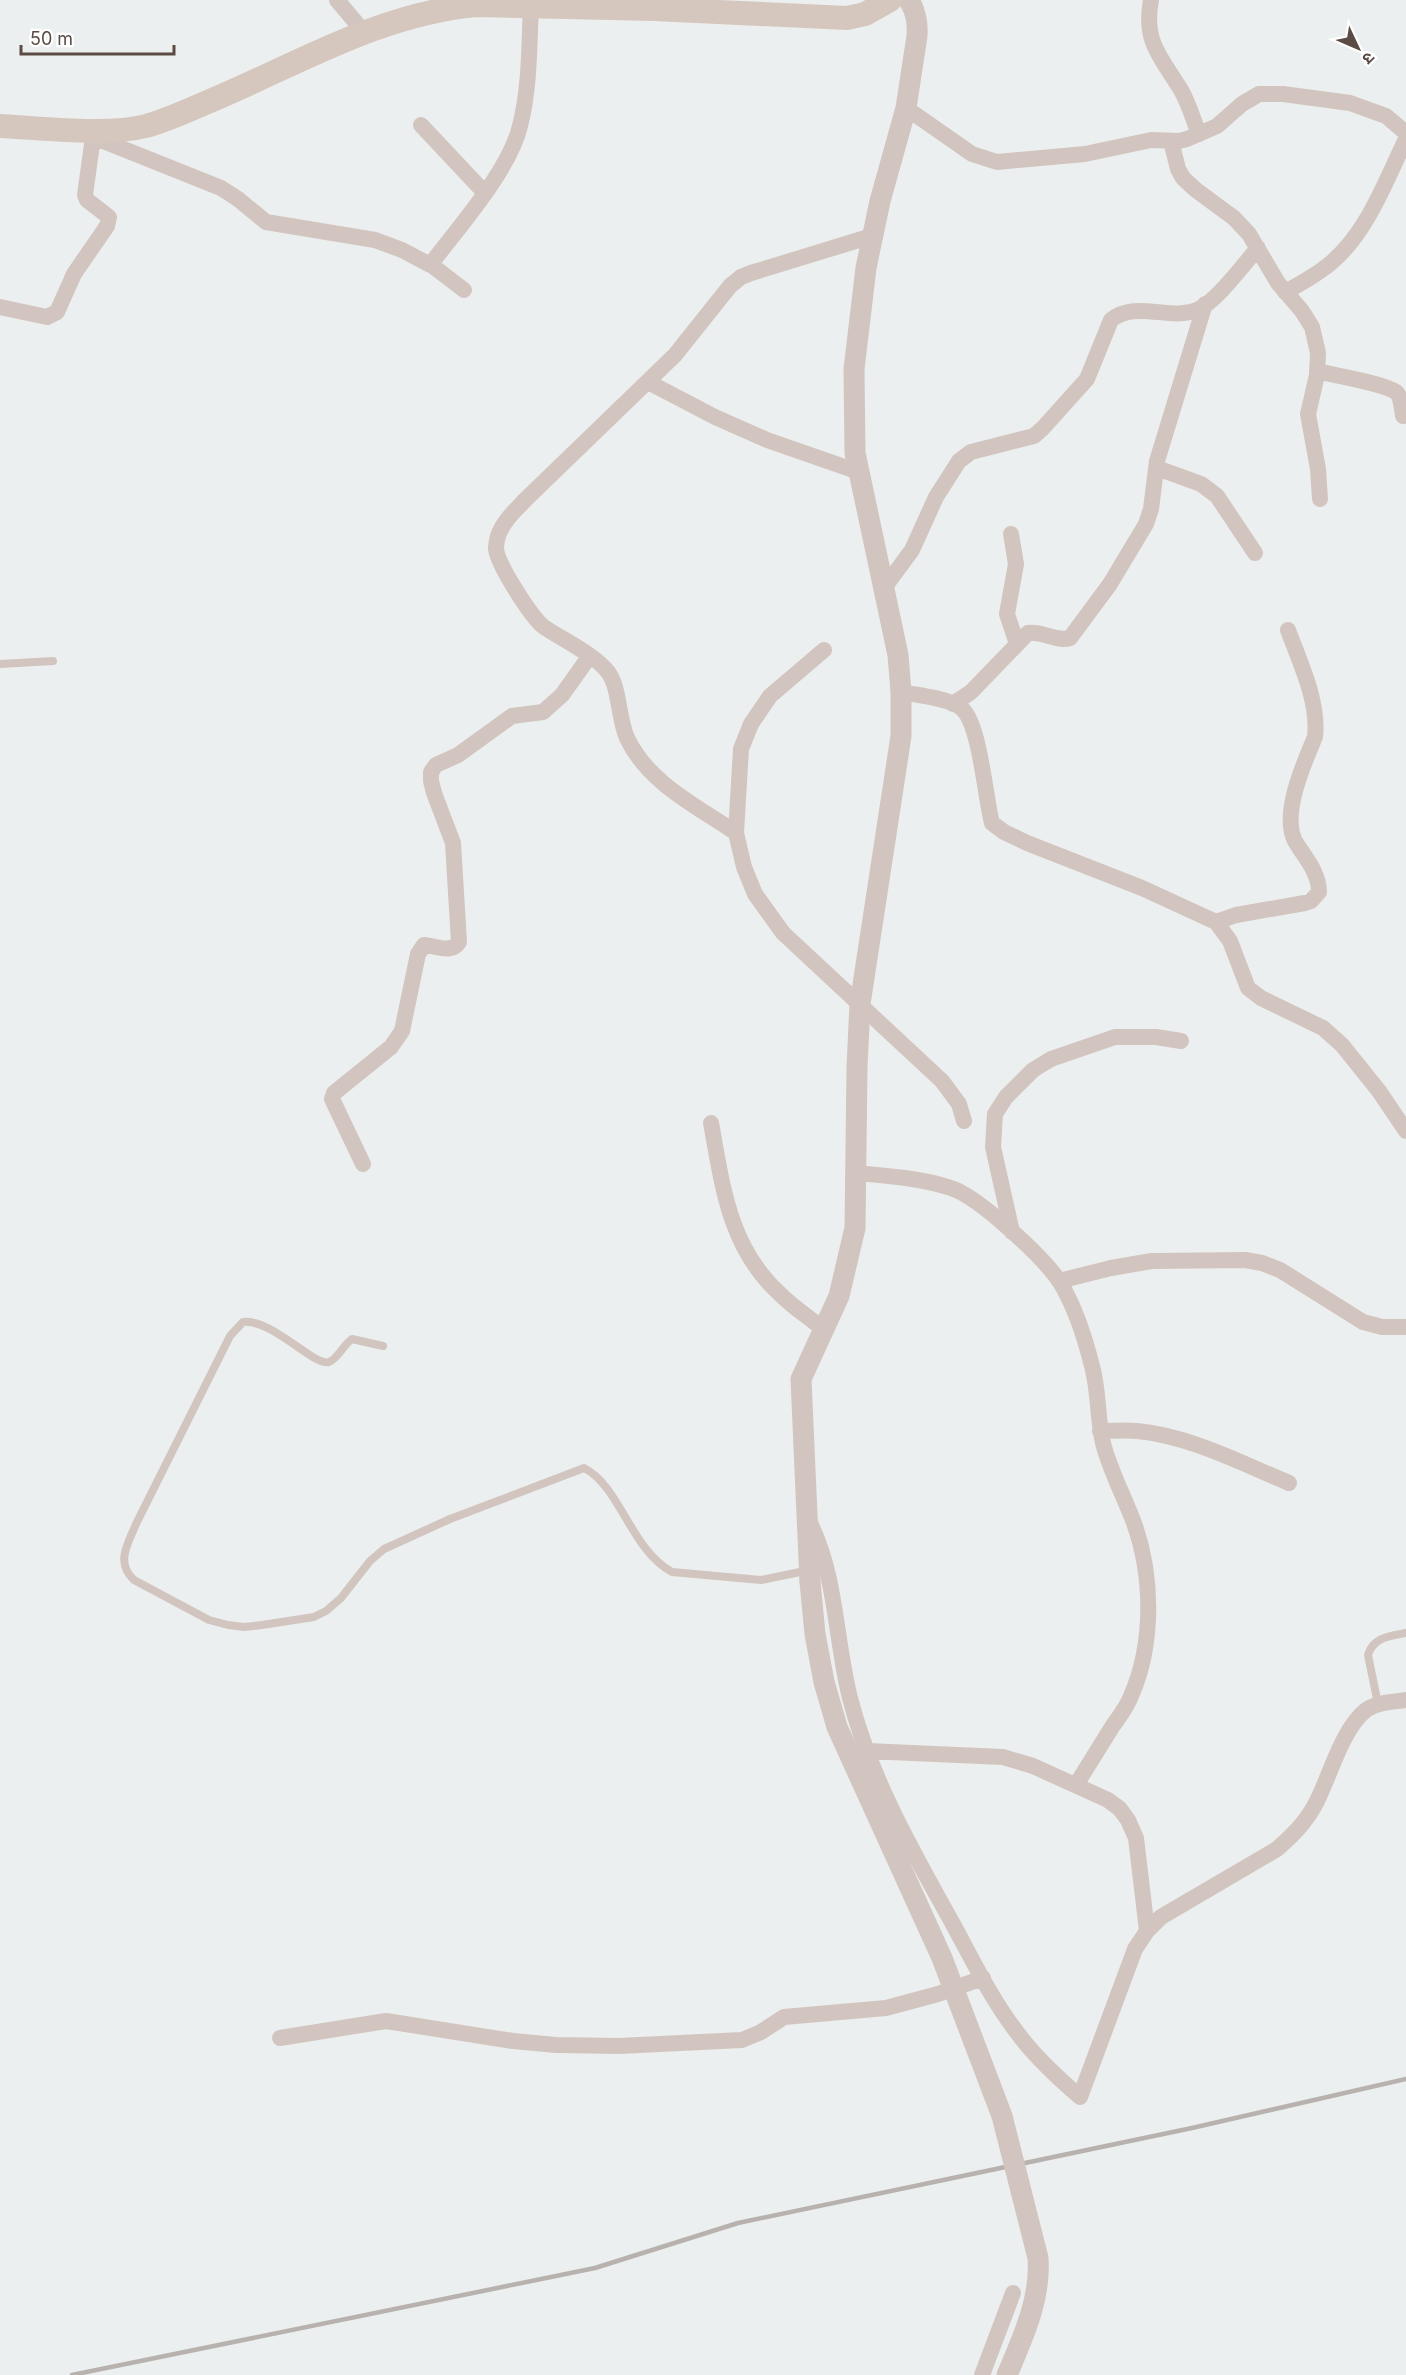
<svg xmlns="http://www.w3.org/2000/svg" width="1406" height="2375" font-family="Inter,'Noto Sans Devanagari',sans-serif">
<style>
.lines{fill:none;stroke-linecap:round;stroke-linejoin:round}
.service{stroke:#d2c5bf;stroke-width:8}
.minor{stroke:#d2c5bf;stroke-width:16}
.tertiary{stroke:#d2c5bf;stroke-width:21}
.secondary{stroke:#d6c7be;stroke-width:24}
.rail{stroke:#b7b2ae;stroke-width:4.5}
.tertiary-bridge{stroke:#d2c5bf;stroke-width:21}
</style>
<rect width="100%" height="100%" fill="#ecefef"/>
<g class="lines">
<!-- service -->
<path class="service" d="M 0,664 L 53,661
M 383,1346 L 352,1339 C 343,1345 338,1359 329,1362 C 314,1367 273,1319 243,1322 L 230,1336 L 136,1524 C 128,1544 115,1562 134,1580 L 209,1620 L 228,1625 L 244,1627 L 262,1625 L 314,1617 L 326,1611 L 341,1598 L 370,1561 L 384,1549 L 450,1519 L 584,1468 C 620,1486 631,1550 672,1572 L 761,1580 L 810,1570
M 1378,1704 L 1368,1655 C 1373,1637 1390,1636 1406,1633"/>
<!-- minor -->
<path class="minor" d="M 337,0 L 363,31
M 1151,0 C 1143,42 1161,57 1181,90 C 1189,104 1193,119 1199,134
M 906,108 L 972,154 L 997,162 L 1085,154 L 1151,140 L 1179,141 L 1187,139 L 1217,126 L 1242,104 L 1259,94 L 1283,94 L 1350,103 L 1386,116 L 1406,133
M 421,125 L 484,192
M 86,134 L 221,188 L 238,199 L 266,222 L 375,240 L 402,250 L 434,267 L 464,290
M 1171,141 L 1178,169 L 1183,178 L 1196,190 L 1234,218 L 1249,234 L 1278,283 L 1302,311 L 1312,327 L 1318,353 L 1317,375 L 1308,414 L 1318,469 L 1320,499
M 430,265 C 459,227 509,171 520,126 C 530,87 529,45 531,6
M 1285,292 C 1302,283 1318,274 1332,262 C 1368,231 1386,180 1406,139
M 0,307 L 47,317 L 57,312 L 74,274 L 107,226 L 109,217 L 87,200 L 85,195 L 93,137
M 1317,371 C 1332,375 1388,384 1397,393 C 1401,397 1402,410 1403,416
M 648,382 L 715,417 L 767,440 L 859,472
M 1157,468 L 1201,484 L 1217,496 L 1255,553
M 1011,534 L 1016,564 L 1007,614 L 1017,644
M 884,588 L 912,550 L 936,497 L 959,461 L 971,452 L 1034,436 L 1043,428 L 1087,379 L 1111,320 C 1136,300 1169,321 1197,310 C 1215,303 1244,264 1258,248
M 824,650 L 770,696 L 751,724 L 741,749 L 736,833 L 744,867 L 755,894 L 783,933 L 942,1081 L 959,1104 L 964,1121
M 901,692 C 916,695 948,698 960,707 C 980,720 985,798 992,823 L 1004,832 L 1027,843 L 1142,888 L 1216,922 L 1230,941 L 1248,988 L 1261,998 L 1323,1028 L 1342,1045 L 1379,1091 L 1406,1131
M 953,704 L 971,692 L 1028,633 C 1043,631 1056,642 1070,638 L 1110,584 L 1146,524 L 1151,509 L 1157,461 L 1205,304
M 736,833 C 697,806 648,783 627,738 C 618,718 620,688 608,672 C 594,654 563,640 544,627 C 531,617 498,565 496,549 C 496,545 497,540 498,536 C 503,521 515,511 525,500 L 675,355 L 730,286 L 741,277 L 751,273 L 872,236
M 1216,922 L 1236,915 L 1305,903 L 1311,901 L 1319,892 C 1319,872 1305,858 1295,841 C 1281,814 1304,763 1315,737 C 1319,701 1300,663 1288,630
M 711,1123 C 723,1188 729,1248 781,1295 C 794,1308 810,1318 824,1330
M 363,1164 L 332,1099 L 334,1093 L 391,1047 L 402,1031 L 418,954 L 424,945 C 437,946 451,954 459,942 L 453,843 L 434,793 L 431,781 L 431,772 L 436,765 L 458,755 L 512,716 L 543,712 L 562,695 L 589,657
M 857,1173 C 888,1176 921,1178 951,1188 C 979,1197 1043,1257 1060,1282 C 1075,1307 1085,1338 1092,1366 C 1099,1391 1097,1417 1103,1443 C 1110,1471 1124,1496 1134,1523 C 1153,1576 1154,1644 1131,1696 C 1127,1707 1119,1717 1112,1727 C 1100,1746 1088,1766 1076,1785
M 1012,1232 L 993,1147 L 995,1114 L 1006,1097 L 1033,1070 L 1051,1059 L 1115,1037 L 1156,1037 L 1181,1041
M 1059,1281 L 1111,1268 L 1152,1261 L 1245,1260 L 1262,1263 L 1280,1270 L 1363,1322 L 1382,1327 L 1406,1327
M 1100,1431 C 1112,1431 1125,1430 1137,1431 C 1190,1436 1241,1463 1289,1483
M 809,1521 C 837,1576 835,1639 850,1698 C 871,1780 913,1852 954,1926 C 974,1963 993,2002 1019,2035 C 1036,2058 1058,2078 1080,2097 L 1135,1949 L 1147,1931 L 1161,1917 L 1277,1849 C 1293,1835 1306,1822 1316,1803 C 1330,1776 1342,1729 1366,1710 C 1377,1702 1393,1702 1406,1700
M 867,1751 L 1003,1757 L 1033,1766 L 1108,1800 L 1120,1809 L 1128,1820 L 1136,1838 L 1147,1931
M 280,2038 L 386,2021 L 513,2041 L 556,2045 L 619,2046 L 742,2040 L 761,2032 L 784,2017 L 886,2008 L 938,1994 L 983,1978
M 982,2375 L 1013,2293"/>
<!-- tertiary -->
<path class="tertiary" d="M 810,1582 L 801,1379 L 839,1296 L 855,1228 L 857,1067 L 860,1004 L 901,736 L 901,692 L 898,655 L 855,453 L 854,369 L 866,268 L 880,201 L 906,108 L 917,36 C 918,22 916,12 909,0"/>
<!-- secondary -->
<path class="secondary" d="M 0,126 C 42,128 107,136 146,126 C 168,120 189,110 210,101 C 298,64 379,14 476,5 L 654,9 L 847,18 L 865,14 L 890,0"/>
<!-- rail -->
<path class="rail" d="M 72,2375 L 595,2268 L 738,2223 L 1192,2128 L 1406,2079"/>
<!-- tertiary-bridge -->
<path class="tertiary-bridge" d="M 810,1582 L 815,1634 L 824,1682 L 837,1727 L 942,1958 L 1002,2116 L 1038,2258 C 1041,2299 1023,2337 1007,2375"/>
</g>
<!-- north arrow -->
<g transform="translate(1358 48) rotate(134)" stroke="#ffffff" stroke-width="4.5" paint-order="stroke">
<path d="M0-4.5L10 22L0 15L-10 22Z" fill="#5a4b44"/>
<text y="-9" font-size="16" font-weight="bold" text-anchor="middle" fill="#5a4b44">उ</text>
</g>
<!-- scale -->
<path d="M21 45v9h153v-9" fill="none" stroke="#5a4b44" stroke-width="3"/>
<text x="30" y="45" font-size="18" fill="#5a4b44" stroke="#ffffff" stroke-width="4.5" paint-order="stroke">50 m</text>
</svg>
